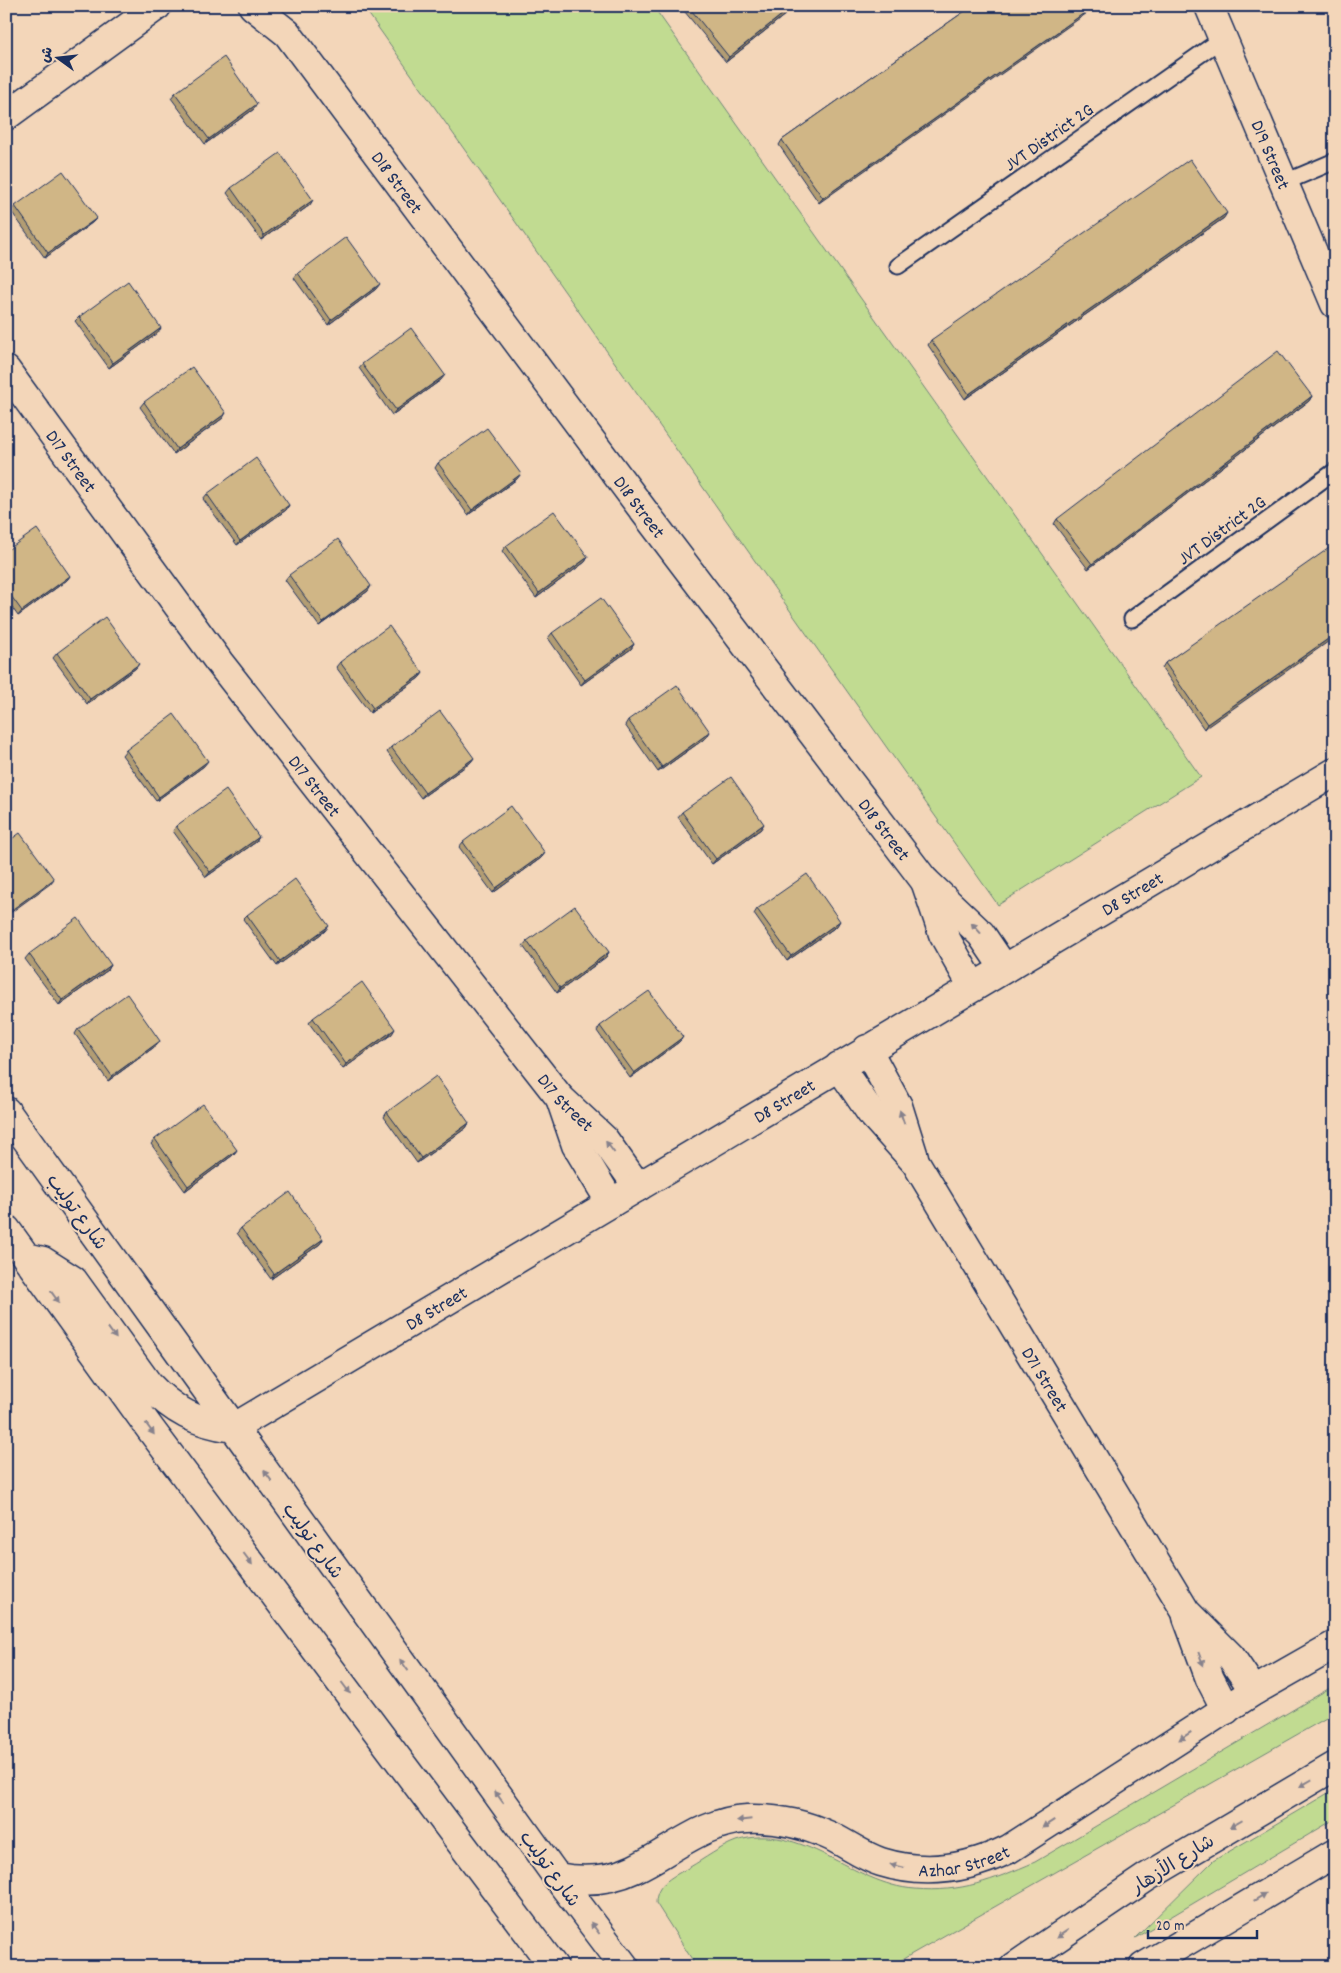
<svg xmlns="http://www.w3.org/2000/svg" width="1341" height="1973" font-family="Dekko,'Playpen Sans Arabic',sans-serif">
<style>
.green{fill:#c1db91;stroke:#6e8578}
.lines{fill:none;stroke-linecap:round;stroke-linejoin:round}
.service-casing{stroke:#1b2f5e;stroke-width:19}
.minor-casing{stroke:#1b2f5e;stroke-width:31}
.tertiary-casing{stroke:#1b2f5e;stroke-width:31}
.service{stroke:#f3d6b9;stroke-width:15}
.minor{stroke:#f3d6b9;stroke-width:28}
.tertiary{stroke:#f3d6b9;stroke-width:28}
.wall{fill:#b39d73;stroke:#1b2f5e}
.shaded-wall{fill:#927f5e;stroke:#1b2f5e}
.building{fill:#d0b686;stroke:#1b2f5e}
.oneway{fill:#87828c}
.labels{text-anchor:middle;stroke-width:4;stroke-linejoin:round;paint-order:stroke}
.street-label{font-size:19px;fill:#1b2f5e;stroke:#f3d6b9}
</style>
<rect width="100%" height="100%" fill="#f3d6b9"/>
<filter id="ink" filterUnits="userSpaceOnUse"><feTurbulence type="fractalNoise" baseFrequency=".02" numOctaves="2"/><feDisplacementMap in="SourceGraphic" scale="10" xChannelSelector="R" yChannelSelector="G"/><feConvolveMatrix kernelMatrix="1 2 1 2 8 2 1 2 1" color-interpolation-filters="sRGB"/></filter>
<g filter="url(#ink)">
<!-- green -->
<path class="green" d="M 363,6 L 653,6 L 1201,777 L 998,905 Z
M 1335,1685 L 1335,1713 L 889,1967 L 691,1967 L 693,1961 L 656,1903 C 656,1883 674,1876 690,1867 C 704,1859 720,1847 736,1841 C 802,1820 852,1885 915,1889 C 961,1893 993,1880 1035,1862 Z
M 1335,1789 L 1335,1819 L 1135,1938 L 1213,1861 Z"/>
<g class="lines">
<defs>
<path id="service" d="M 1283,183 L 1335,161
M 898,266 L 1222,39
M 1132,619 L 1335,471"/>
<g id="minor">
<path id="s1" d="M 253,6 L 287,33 L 643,510 L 924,880 L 981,934 L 1004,968"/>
<path id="s2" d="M 1209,6 L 1335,304"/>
<path d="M 6,116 L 157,6"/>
<path id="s3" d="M 6,370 L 219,662 L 560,1098 L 604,1139 L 638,1187"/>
<path d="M 925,881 L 943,934 L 973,987"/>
<path d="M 867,1049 L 898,1106 L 914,1157"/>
<path id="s4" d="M 839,1066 L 871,1113 L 916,1163 L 1186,1612 L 1231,1657 L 1254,1691"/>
<path d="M 560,1098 L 576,1145 L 611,1203"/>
<path id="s5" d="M 233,1428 L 1335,772"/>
<path d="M 1187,1617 L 1210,1679 L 1226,1710"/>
<path id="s6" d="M 557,1877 C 583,1882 609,1881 634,1869 C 671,1852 703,1821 747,1819 C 775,1818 802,1823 828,1835 C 846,1843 862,1856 881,1862 C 926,1876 968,1869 1009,1849 L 1254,1691 L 1335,1645"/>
</g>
<path id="tertiary" d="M 6,1111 L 557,1877 L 625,1967
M 6,1229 L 151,1430 L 554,1967
M 26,1257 L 43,1261 L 73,1280 L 148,1384 C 173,1411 197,1423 233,1428
M 1014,1967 L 1147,1877 L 1335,1766
M 1143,1967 L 1335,1853"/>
</defs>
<!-- service casing -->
<use href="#service" class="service-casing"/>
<!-- minor casing -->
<use href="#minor" class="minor-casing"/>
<!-- tertiary casing -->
<use href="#tertiary" class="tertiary-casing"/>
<!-- service -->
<use href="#service" class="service"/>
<!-- minor -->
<use href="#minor" class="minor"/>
<!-- tertiary -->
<use href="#tertiary" class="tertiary"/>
</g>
<!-- wall -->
<path class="wall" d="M 680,6 L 787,6 L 789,9 L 786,14 L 726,62 Z
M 972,6 L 819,203 L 779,145 L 782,140 Z
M 1331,6 L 1335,6 L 1335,15 Z
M 175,93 L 254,109 L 205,144 L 171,98 Z
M 231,188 L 310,205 L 261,240 L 227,193 Z
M 15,206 L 93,222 L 45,258 L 11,211 Z
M 1224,218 L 965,399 L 928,345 L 931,340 Z
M 298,273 L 376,289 L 328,325 L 294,278 Z
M 79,317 L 158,333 L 109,368 L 75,321 Z
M 362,364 L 441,380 L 392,415 L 359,368 Z
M 1312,396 L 1309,401 L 1088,569 L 1054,524 L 1057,519 Z
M 144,402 L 223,418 L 174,454 L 140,407 Z
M 438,463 L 517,479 L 468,515 L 435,468 Z
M 207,494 L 289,505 L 286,510 L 237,545 L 203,499 Z
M 506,546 L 588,557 L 585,562 L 536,598 L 502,551 Z
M 1335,550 L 1204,729 L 1162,668 L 1165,663 Z
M 6,551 L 70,576 L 67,580 L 18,616 L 6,599 Z
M 289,575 L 368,591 L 319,626 L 285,580 Z
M 552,633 L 634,644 L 631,649 L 581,685 L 548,638 Z
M 57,653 L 136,668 L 87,704 L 53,658 Z
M 340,662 L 423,673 L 419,678 L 370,713 L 336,667 Z
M 628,720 L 707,737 L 658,772 L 625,725 Z
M 391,747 L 474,758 L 470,763 L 421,798 L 387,752 Z
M 126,750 L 204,766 L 156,801 L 122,755 Z
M 682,812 L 761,829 L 712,864 L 678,817 Z
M 176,826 L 259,837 L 256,842 L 206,877 L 173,831 Z
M 463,842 L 545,853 L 541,858 L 493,893 L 459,847 Z
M 757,909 L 837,926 L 787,961 L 754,914 Z
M 247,915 L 325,931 L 277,966 L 243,919 Z
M 527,941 L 609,952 L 606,957 L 557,993 L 523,946 Z
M 29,954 L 111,965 L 108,970 L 59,1005 L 25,959 Z
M 313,1018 L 392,1034 L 343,1069 L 309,1023 Z
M 600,1026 L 683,1037 L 679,1042 L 630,1078 L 597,1031 Z
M 78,1029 L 160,1041 L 157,1045 L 108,1081 L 75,1034 Z
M 387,1112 L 469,1123 L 466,1128 L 417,1163 L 384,1117 Z
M 155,1139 L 237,1150 L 233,1155 L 185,1191 L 151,1144 Z
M 241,1228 L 323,1239 L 320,1244 L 271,1279 L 237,1233 Z"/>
<!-- shaded-wall -->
<path class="shaded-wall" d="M 1094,6 L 1097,6 L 819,203 L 823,198 Z
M 789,9 L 786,14 L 726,62 L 729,57 Z
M 257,104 L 254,109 L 205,144 L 209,139 Z
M 313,200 L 310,205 L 261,240 L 264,235 Z
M 1227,213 L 1224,218 L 965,399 L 969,394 Z
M 97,218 L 93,222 L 45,258 L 48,253 Z
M 380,284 L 376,289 L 328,325 L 331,320 Z
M 161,328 L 158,333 L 109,368 L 113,363 Z
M 445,375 L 441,380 L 392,415 L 396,410 Z
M 1312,396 L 1309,401 L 1088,569 L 1092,564 Z
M 226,413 L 223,418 L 174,454 L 177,449 Z
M 521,474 L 517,479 L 468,515 L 472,510 Z
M 289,505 L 286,510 L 237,545 L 240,541 Z
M 588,557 L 585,562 L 536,598 L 539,593 Z
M 70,576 L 67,580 L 18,616 L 22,611 Z
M 371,586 L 368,591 L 319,626 L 323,622 Z
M 1335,634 L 1335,637 L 1204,729 L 1207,724 Z
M 634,644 L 631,649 L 581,685 L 585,680 Z
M 139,664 L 136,668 L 87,704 L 90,699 Z
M 423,673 L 419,678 L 370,713 L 373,708 Z
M 710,732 L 707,737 L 658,772 L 662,767 Z
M 474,758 L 470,763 L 421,798 L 425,793 Z
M 208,761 L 204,766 L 156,801 L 159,797 Z
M 764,824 L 761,829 L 712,864 L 716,859 Z
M 259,837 L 256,842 L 206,877 L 210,872 Z
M 545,853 L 541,858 L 493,893 L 496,888 Z
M 54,879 L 50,884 L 6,916 L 6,914 Z
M 840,921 L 837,926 L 787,961 L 791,956 Z
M 329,926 L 325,931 L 277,966 L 280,961 Z
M 609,952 L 606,957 L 557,993 L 560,988 Z
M 111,965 L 108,970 L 59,1005 L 62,1000 Z
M 395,1029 L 392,1034 L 343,1069 L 346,1064 Z
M 683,1037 L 679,1042 L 630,1078 L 634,1073 Z
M 160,1041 L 157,1045 L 108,1081 L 112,1076 Z
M 469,1123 L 466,1128 L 417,1163 L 421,1158 Z
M 237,1150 L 233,1155 L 185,1191 L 188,1186 Z
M 323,1239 L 320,1244 L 271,1279 L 274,1274 Z"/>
<!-- building -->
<path class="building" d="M 688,6 L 787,6 L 789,9 L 729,57 Z
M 972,6 L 1094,6 L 823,198 L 782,140 Z
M 224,57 L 257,104 L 209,139 L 175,93 Z
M 280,153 L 313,200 L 264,235 L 231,188 Z
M 1190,159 L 1227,213 L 969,394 L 931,340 Z
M 63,171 L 97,218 L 48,253 L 15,206 Z
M 346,237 L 380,284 L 331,320 L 298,273 Z
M 128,281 L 161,328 L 113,363 L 79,317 Z
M 411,328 L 445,375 L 396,410 L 362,364 Z
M 1278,351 L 1312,396 L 1092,564 L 1057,519 Z
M 192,367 L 226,413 L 177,449 L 144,402 Z
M 487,428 L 521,474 L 472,510 L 438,463 Z
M 256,458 L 289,505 L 240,541 L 207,494 Z
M 554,511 L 588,557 L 539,593 L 506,546 Z
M 37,529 L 70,576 L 22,611 L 6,589 L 6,551 Z
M 338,539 L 371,586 L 323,622 L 289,575 Z
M 1332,546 L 1335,550 L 1335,634 L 1207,724 L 1165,663 Z
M 601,598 L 634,644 L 585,680 L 552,633 Z
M 105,617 L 139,664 L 90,699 L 57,653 Z
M 389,626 L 423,673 L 373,708 L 340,662 Z
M 677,685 L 710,732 L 662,767 L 628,720 Z
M 440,711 L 474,758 L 425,793 L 391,747 Z
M 174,714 L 208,761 L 159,797 L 126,750 Z
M 731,777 L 764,824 L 716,859 L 682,812 Z
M 226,790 L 259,837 L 210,872 L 176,826 Z
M 511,806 L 545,853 L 496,888 L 463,842 Z
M 20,833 L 54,879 L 6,914 L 6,843 Z
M 807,874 L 840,921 L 791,956 L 757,909 Z
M 295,879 L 329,926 L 280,961 L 247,915 Z
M 575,906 L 609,952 L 560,988 L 527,941 Z
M 78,918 L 111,965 L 62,1000 L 29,954 Z
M 362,982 L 395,1029 L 346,1064 L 313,1018 Z
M 649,991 L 683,1037 L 634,1073 L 600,1026 Z
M 127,994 L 160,1041 L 112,1076 L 78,1029 Z
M 436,1076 L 469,1123 L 421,1158 L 387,1112 Z
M 203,1104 L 237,1150 L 188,1186 L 155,1139 Z
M 290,1192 L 323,1239 L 274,1274 L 241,1228 Z"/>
<!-- one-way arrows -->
<defs><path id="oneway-solid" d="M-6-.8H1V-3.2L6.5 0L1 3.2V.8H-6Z" transform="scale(1.25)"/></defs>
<g class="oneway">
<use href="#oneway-solid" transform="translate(976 928) rotate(-132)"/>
<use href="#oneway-solid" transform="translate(902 1117) rotate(-109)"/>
<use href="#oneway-solid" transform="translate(610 1147) rotate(-127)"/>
<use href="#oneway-solid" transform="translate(55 1297) rotate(54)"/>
<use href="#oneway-solid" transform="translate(112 1333) rotate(54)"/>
<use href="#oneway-solid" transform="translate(150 1429) rotate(54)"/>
<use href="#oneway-solid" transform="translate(268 1476) rotate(-126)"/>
<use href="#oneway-solid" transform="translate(248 1559) rotate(53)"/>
<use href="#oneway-solid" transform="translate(1201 1659) rotate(69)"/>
<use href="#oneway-solid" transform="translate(404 1665) rotate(-126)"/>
<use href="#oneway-solid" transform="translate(346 1688) rotate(53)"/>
<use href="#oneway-solid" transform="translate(1185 1736) rotate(147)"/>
<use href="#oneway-solid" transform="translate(1306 1783) rotate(150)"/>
<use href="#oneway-solid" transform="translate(499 1797) rotate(-126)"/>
<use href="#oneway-solid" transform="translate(744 1820) rotate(174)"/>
<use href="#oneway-solid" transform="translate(1048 1824) rotate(147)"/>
<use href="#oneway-solid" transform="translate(1236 1824) rotate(150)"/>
<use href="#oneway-solid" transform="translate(897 1866) rotate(-166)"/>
<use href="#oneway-solid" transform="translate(1260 1897) rotate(-31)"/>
<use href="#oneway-solid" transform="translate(595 1928) rotate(-127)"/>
<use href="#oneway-solid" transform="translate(1062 1934) rotate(146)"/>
</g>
</g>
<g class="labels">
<!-- street labels -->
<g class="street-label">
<text transform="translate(1048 136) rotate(-35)" y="7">JVT District 2G</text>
<text dy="7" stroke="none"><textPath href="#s2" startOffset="161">D19 Street</textPath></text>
<text dy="7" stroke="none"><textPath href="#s1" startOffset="229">D18 Street</textPath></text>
<text dy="7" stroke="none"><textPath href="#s3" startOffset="112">D17 Street</textPath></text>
<text dy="7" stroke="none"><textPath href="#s1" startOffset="634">D18 Street</textPath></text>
<text transform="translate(1221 529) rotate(-36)" y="7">JVT District 2G</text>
<text dy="7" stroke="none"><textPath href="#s3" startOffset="518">D17 Street</textPath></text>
<text dy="7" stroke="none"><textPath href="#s1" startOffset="1039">D18 Street</textPath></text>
<text dy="7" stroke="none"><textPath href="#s5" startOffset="1046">D8 Street</textPath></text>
<text dy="7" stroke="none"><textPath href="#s5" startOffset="641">D8 Street</textPath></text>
<text dy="7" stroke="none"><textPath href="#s3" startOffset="922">D17 Street</textPath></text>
<text transform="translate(78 1211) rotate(54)" y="7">شارع توليب</text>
<text dy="7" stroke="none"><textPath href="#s5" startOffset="236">D8 Street</textPath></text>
<text dy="7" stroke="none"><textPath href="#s4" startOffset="376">D71 Street</textPath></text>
<text transform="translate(314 1540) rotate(54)" y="7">شارع توليب</text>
<text dy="7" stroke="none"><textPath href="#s6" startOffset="431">Azhar Street</textPath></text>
<text transform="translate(1172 1863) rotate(-32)" y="7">شارع الأزهار</text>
<text transform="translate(551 1868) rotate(54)" y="7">شارع توليب</text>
</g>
</g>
<!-- margin -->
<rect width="1341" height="1973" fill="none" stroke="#f3d6b9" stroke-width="25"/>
<rect x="12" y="12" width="1316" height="1948" fill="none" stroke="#1b2f5e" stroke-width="2" filter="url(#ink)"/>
<!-- north arrow -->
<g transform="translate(58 58) rotate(285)" stroke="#f3d6b9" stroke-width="4" paint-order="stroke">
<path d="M0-4L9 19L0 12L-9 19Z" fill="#1b2f5e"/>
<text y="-8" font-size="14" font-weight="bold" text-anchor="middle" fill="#1b2f5e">ش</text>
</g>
<!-- scale -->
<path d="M1148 1930v8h109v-8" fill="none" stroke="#1b2f5e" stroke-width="2.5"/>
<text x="1156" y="1930" font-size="15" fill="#1b2f5e" stroke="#f3d6b9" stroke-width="4" paint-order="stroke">20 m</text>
</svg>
